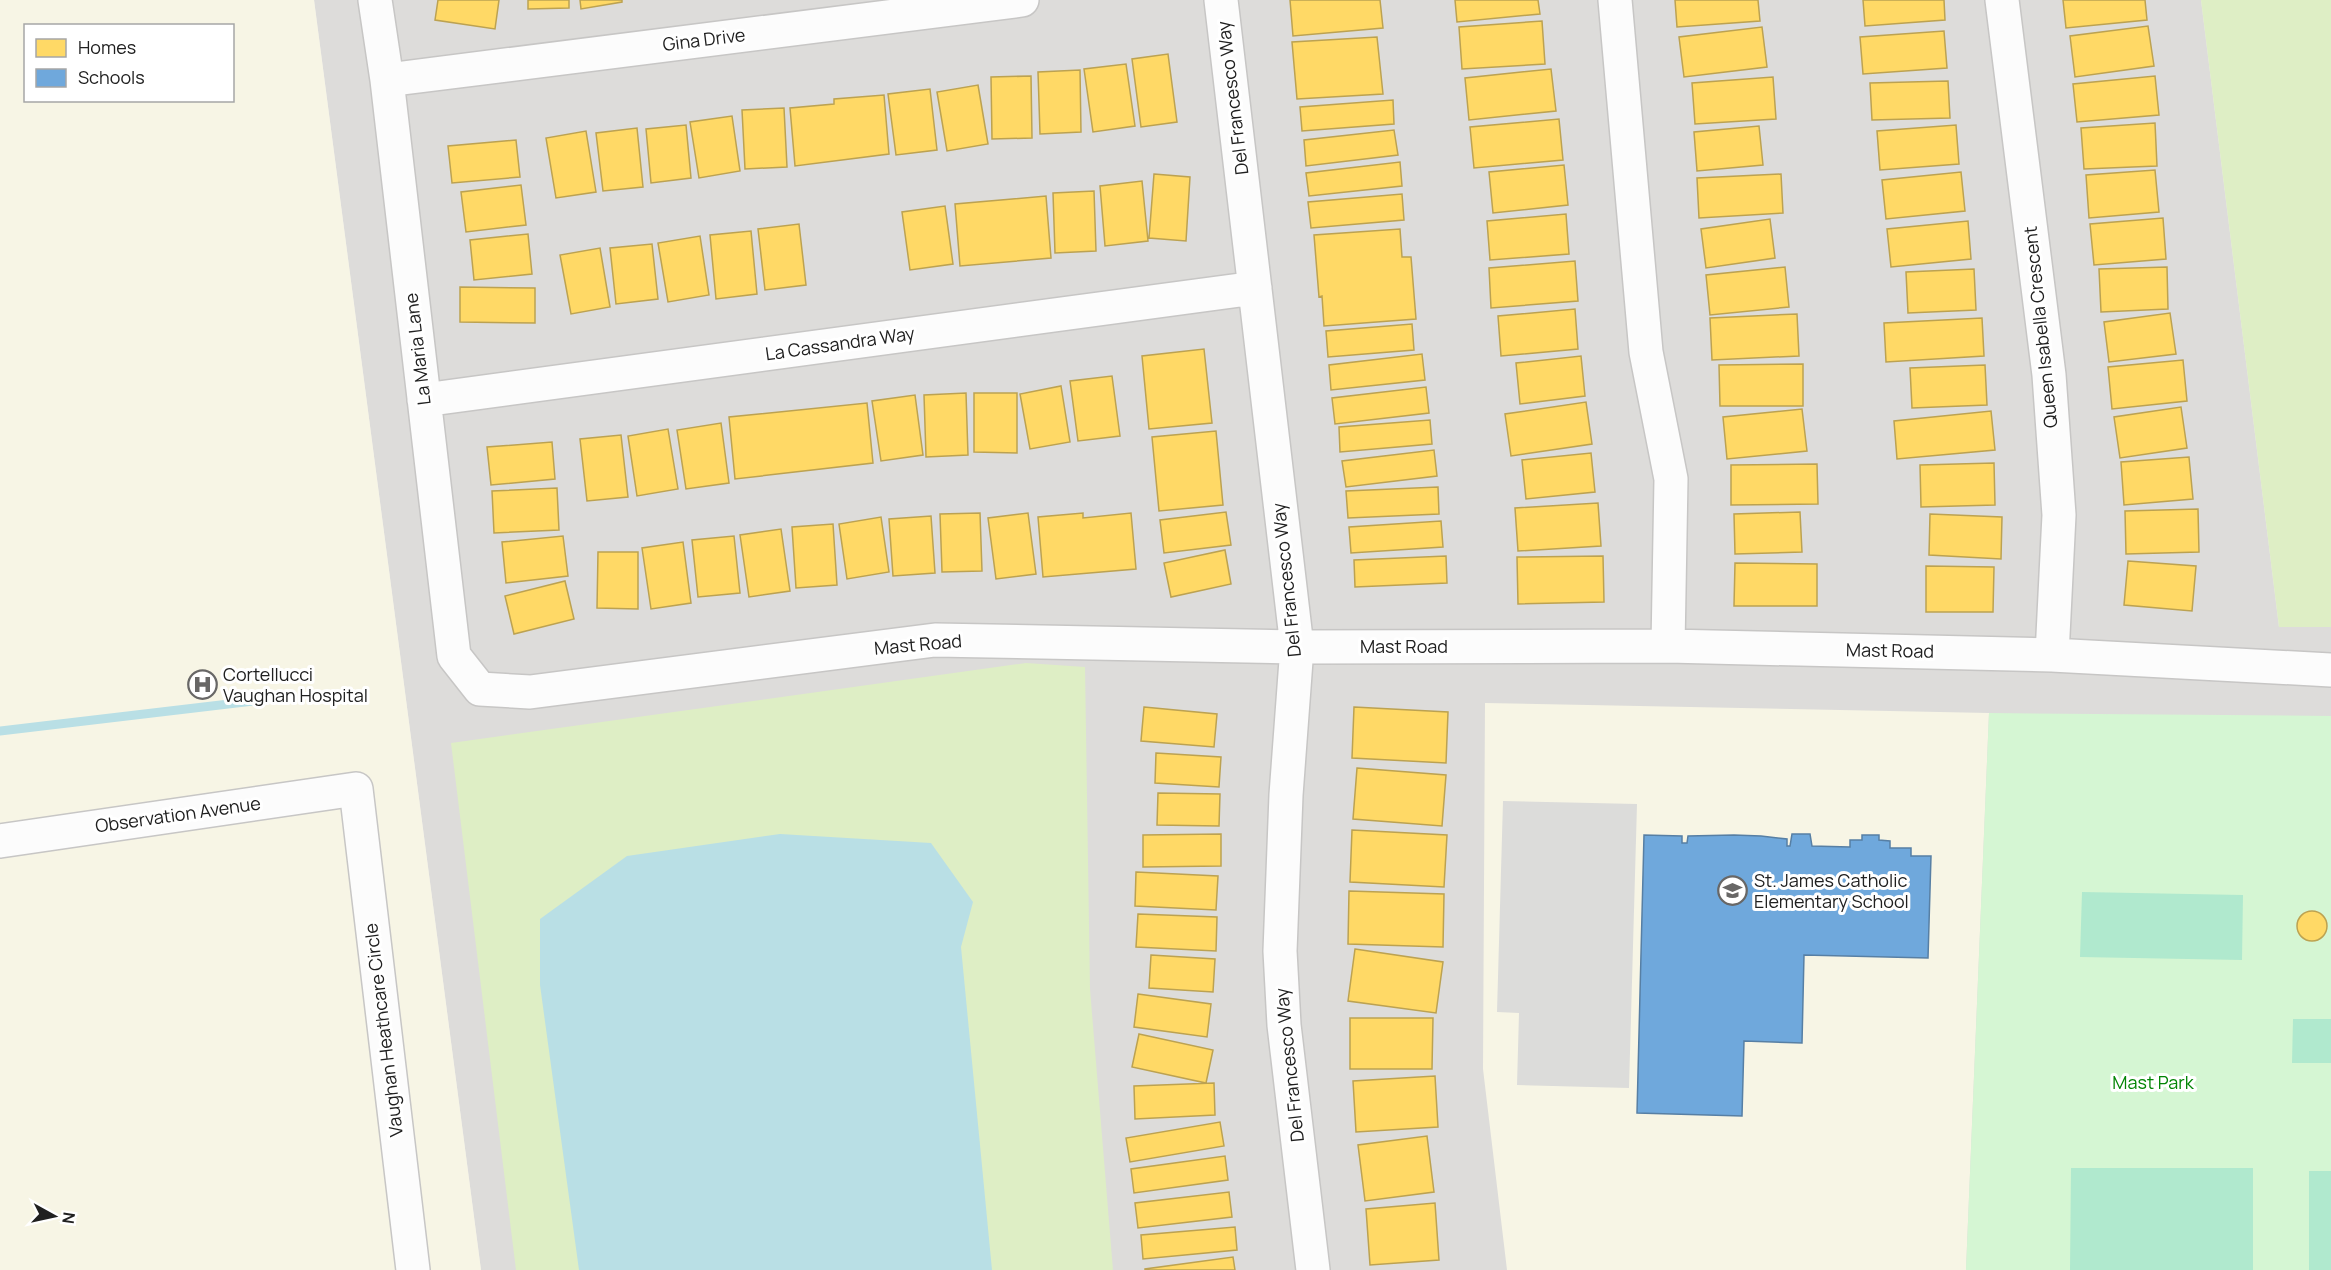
<svg xmlns="http://www.w3.org/2000/svg" width="2331" height="1270" font-family="Manrope,sans-serif">
<style>
.residential{fill:#dddcda}
.education{fill:#f7f5e5;fill-rule:evenodd}
.religious{fill:#dcdcda}
.grass{fill:#deeec5}
.park{fill:#d5f6d3}
.pitch{fill:#b0e9ce}
.water{fill:#b9dfe5}
.homes{fill:#ffd966;stroke:#bca251;stroke-width:1.5}
.schools{fill:#6fa8dc;stroke:#577fa4;stroke-width:1.5}
.lines{fill:none;stroke-linecap:round;stroke-linejoin:round}
.stream{stroke:#b9dfe5;stroke-width:9}
.minor-casing{stroke:#c7c6c5;stroke-width:36}
.minor{stroke:#fcfcfc;stroke-width:33}
.labels{text-anchor:middle;stroke-width:6;stroke-linejoin:round;paint-order:stroke}
.street-label{font-size:18px;fill:#202020;stroke:#fff}
.poi-label{font-size:18px;fill:#202020;stroke:#fff;text-anchor:start}
.park-label{font-size:18px;fill:#028505;stroke:#fff}
</style>
<rect width="100%" height="100%" fill="#eeece9"/>
<!-- residential -->
<path class="residential" d="M 314,0 L 2201,0 L 2279,627 L 2331,627 L 2331,1270 L 481,1270 Z"/>
<!-- education -->
<path class="education" d="M 0,0 L 314,0 L 481,1270 L 0,1270 ZM 26,26 L 232,26 L 232,100 L 26,100 Z
M 1485,703 L 1989,713 L 1966,1270 L 1507,1270 L 1483,1069 Z"/>
<!-- religious -->
<path class="religious" d="M 1503,801 L 1637,804 L 1629,1088 L 1517,1085 L 1519,1013 L 1497,1012 Z"/>
<!-- grass -->
<path class="grass" d="M 2201,0 L 2331,0 L 2331,627 L 2279,627 Z
M 1026,663 L 1085,667 L 1090,989 L 1113,1270 L 516,1270 L 451,743 Z"/>
<!-- park -->
<path class="park" d="M 1989,713 L 2331,716 L 2331,1270 L 1966,1270 Z"/>
<!-- pitch -->
<path class="pitch" d="M 2082,892 L 2243,895 L 2242,960 L 2080,957 Z
M 2293,1019 L 2331,1019 L 2331,1063 L 2292,1063 Z
M 2071,1168 L 2253,1168 L 2253,1270 L 2070,1270 Z
M 2309,1171 L 2331,1171 L 2331,1270 L 2309,1270 Z"/>
<!-- water -->
<path class="water" d="M 780,834 L 931,843 L 973,902 L 961,947 L 992,1270 L 579,1270 L 540,985 L 540,919 L 627,856 Z"/>
<!-- homes -->
<path class="homes" d="M 438,0 L 499,0 L 495,29 L 435,20 Z
M 528,0 L 569,0 L 569,8 L 528,9 Z
M 580,0 L 622,0 L 622,2 L 581,9 Z
M 1290,0 L 1380,0 L 1383,28 L 1293,36 Z
M 1455,0 L 1538,0 L 1540,14 L 1457,22 Z
M 1675,0 L 1758,0 L 1760,21 L 1677,27 Z
M 1863,0 L 1944,0 L 1945,20 L 1865,26 Z
M 2063,0 L 2145,0 L 2147,20 L 2066,28 Z
M 1542,21 L 1545,64 L 1462,69 L 1459,27 Z
M 2148,26 L 2154,66 L 2075,77 L 2070,36 Z
M 1762,27 L 1767,67 L 1684,77 L 1679,37 Z
M 1944,31 L 1947,68 L 1863,74 L 1860,37 Z
M 1377,37 L 1383,94 L 1297,99 L 1292,42 Z
M 1168,54 L 1177,122 L 1141,127 L 1132,59 Z
M 1126,64 L 1135,126 L 1093,132 L 1084,69 Z
M 1551,69 L 1556,111 L 1469,120 L 1465,78 Z
M 1080,70 L 1081,132 L 1040,134 L 1038,72 Z
M 1031,76 L 1032,138 L 992,139 L 991,77 Z
M 2155,76 L 2159,115 L 2077,122 L 2073,84 Z
M 1773,77 L 1776,119 L 1695,124 L 1692,83 Z
M 1948,81 L 1950,118 L 1872,120 L 1870,83 Z
M 978,85 L 988,144 L 947,151 L 937,92 Z
M 930,89 L 937,150 L 896,155 L 888,94 Z
M 884,95 L 889,154 L 795,166 L 790,108 L 834,104 L 834,99 Z
M 1393,100 L 1394,124 L 1302,131 L 1300,107 Z
M 784,108 L 787,167 L 745,169 L 742,110 Z
M 732,116 L 740,171 L 699,178 L 690,122 Z
M 1559,119 L 1563,160 L 1474,168 L 1470,127 Z
M 2155,123 L 2157,166 L 2084,169 L 2081,128 Z
M 686,125 L 691,178 L 651,183 L 646,129 Z
M 1956,125 L 1959,164 L 1880,170 L 1877,131 Z
M 1759,126 L 1763,165 L 1697,171 L 1694,132 Z
M 637,128 L 643,187 L 603,191 L 596,133 Z
M 1394,130 L 1398,155 L 1306,166 L 1304,140 Z
M 586,131 L 596,192 L 556,198 L 546,138 Z
M 516,140 L 520,177 L 452,183 L 448,146 Z
M 1400,162 L 1402,186 L 1309,196 L 1306,173 Z
M 1564,165 L 1568,205 L 1493,213 L 1489,172 Z
M 2155,170 L 2159,212 L 2089,218 L 2086,175 Z
M 1961,172 L 1965,211 L 1886,219 L 1882,180 Z
M 1154,174 L 1190,177 L 1186,241 L 1149,238 Z
M 1781,174 L 1783,213 L 1699,218 L 1697,178 Z
M 1142,181 L 1148,241 L 1105,246 L 1100,186 Z
M 521,185 L 526,225 L 466,232 L 461,192 Z
M 1094,191 L 1096,251 L 1055,253 L 1053,193 Z
M 1402,194 L 1404,220 L 1311,228 L 1308,202 Z
M 1046,196 L 1051,258 L 960,266 L 955,204 Z
M 945,206 L 953,264 L 910,270 L 902,212 Z
M 1566,214 L 1569,254 L 1490,260 L 1487,221 Z
M 2163,218 L 2166,259 L 2094,265 L 2090,224 Z
M 1770,219 L 1775,258 L 1706,268 L 1701,229 Z
M 1968,221 L 1971,259 L 1891,267 L 1887,229 Z
M 799,224 L 806,285 L 765,290 L 758,229 Z
M 1400,229 L 1402,257 L 1411,257 L 1416,319 L 1324,326 L 1322,296 L 1319,297 L 1314,235 Z
M 751,231 L 757,294 L 716,299 L 710,235 Z
M 528,234 L 532,274 L 474,280 L 470,240 Z
M 700,236 L 709,295 L 668,302 L 658,243 Z
M 652,244 L 658,299 L 616,304 L 610,248 Z
M 600,248 L 610,307 L 571,314 L 560,255 Z
M 1575,261 L 1578,301 L 1491,308 L 1489,268 Z
M 1785,267 L 1789,307 L 1710,315 L 1706,275 Z
M 2167,267 L 2168,309 L 2101,312 L 2099,269 Z
M 1974,269 L 1976,310 L 1908,313 L 1906,272 Z
M 460,287 L 535,288 L 535,323 L 460,322 Z
M 1575,309 L 1578,349 L 1501,356 L 1498,316 Z
M 2170,313 L 2176,354 L 2109,362 L 2104,322 Z
M 1797,314 L 1799,356 L 1712,360 L 1710,318 Z
M 1982,318 L 1984,356 L 1886,362 L 1884,323 Z
M 1412,324 L 1414,350 L 1328,357 L 1326,331 Z
M 1204,349 L 1212,423 L 1149,429 L 1142,356 Z
M 1422,354 L 1425,380 L 1331,390 L 1329,365 Z
M 1581,356 L 1585,396 L 1520,404 L 1516,363 Z
M 2183,360 L 2187,401 L 2112,409 L 2108,367 Z
M 1803,364 L 1803,406 L 1720,406 L 1719,365 Z
M 1985,365 L 1987,405 L 1912,408 L 1910,368 Z
M 1112,376 L 1120,436 L 1078,441 L 1070,381 Z
M 1061,386 L 1070,442 L 1030,449 L 1020,394 Z
M 1426,387 L 1429,413 L 1335,424 L 1332,398 Z
M 966,393 L 968,455 L 926,457 L 924,395 Z
M 974,393 L 1017,393 L 1017,453 L 974,452 Z
M 915,395 L 923,455 L 881,461 L 872,401 Z
M 1586,402 L 1592,444 L 1511,456 L 1505,414 Z
M 867,403 L 873,463 L 735,479 L 729,417 Z
M 2181,407 L 2187,448 L 2120,458 L 2114,417 Z
M 1802,409 L 1807,451 L 1727,459 L 1723,417 Z
M 1991,411 L 1995,450 L 1897,459 L 1894,421 Z
M 1430,420 L 1432,444 L 1340,452 L 1339,427 Z
M 721,423 L 729,483 L 686,489 L 677,430 Z
M 668,429 L 678,489 L 637,496 L 628,436 Z
M 1216,431 L 1223,505 L 1159,511 L 1152,437 Z
M 621,435 L 628,497 L 587,501 L 580,439 Z
M 552,442 L 555,479 L 491,485 L 487,447 Z
M 1434,450 L 1437,476 L 1346,487 L 1342,461 Z
M 1591,453 L 1595,492 L 1526,499 L 1522,460 Z
M 2189,457 L 2193,499 L 2124,505 L 2121,462 Z
M 1994,463 L 1995,505 L 1921,507 L 1920,465 Z
M 1817,464 L 1818,504 L 1731,505 L 1731,465 Z
M 1438,487 L 1439,514 L 1348,518 L 1346,491 Z
M 557,488 L 559,530 L 494,533 L 492,491 Z
M 1598,503 L 1601,546 L 1518,551 L 1515,508 Z
M 2198,509 L 2199,552 L 2126,554 L 2125,511 Z
M 1226,512 L 1231,545 L 1164,553 L 1160,520 Z
M 1800,512 L 1802,552 L 1735,554 L 1734,514 Z
M 980,513 L 982,571 L 942,572 L 940,514 Z
M 1028,513 L 1036,574 L 996,579 L 988,518 Z
M 1083,513 L 1083,518 L 1131,513 L 1136,569 L 1043,577 L 1038,517 Z
M 1930,514 L 2002,517 L 2001,559 L 1929,555 Z
M 931,516 L 935,573 L 893,576 L 889,519 Z
M 881,517 L 889,572 L 847,579 L 839,524 Z
M 1441,521 L 1443,547 L 1351,553 L 1349,527 Z
M 833,524 L 837,585 L 796,588 L 792,527 Z
M 781,529 L 790,591 L 749,597 L 740,535 Z
M 563,536 L 568,576 L 506,583 L 502,542 Z
M 734,536 L 740,593 L 698,597 L 692,540 Z
M 683,542 L 691,603 L 651,609 L 642,548 Z
M 1225,550 L 1231,584 L 1171,597 L 1164,563 Z
M 598,552 L 638,552 L 638,609 L 597,608 Z
M 1446,556 L 1447,583 L 1355,587 L 1354,560 Z
M 1603,556 L 1604,602 L 1518,604 L 1517,557 Z
M 2128,561 L 2196,566 L 2192,611 L 2124,605 Z
M 1735,563 L 1817,564 L 1817,606 L 1734,606 Z
M 1926,566 L 1994,567 L 1993,612 L 1926,612 Z
M 565,581 L 574,619 L 514,634 L 505,596 Z
M 1144,707 L 1217,714 L 1214,747 L 1141,741 Z
M 1354,707 L 1448,712 L 1446,763 L 1352,758 Z
M 1156,753 L 1221,757 L 1219,787 L 1155,783 Z
M 1357,768 L 1446,775 L 1442,826 L 1353,819 Z
M 1158,793 L 1220,794 L 1219,826 L 1157,825 Z
M 1352,830 L 1447,835 L 1444,887 L 1350,882 Z
M 1221,834 L 1221,866 L 1143,867 L 1143,835 Z
M 1136,872 L 1218,876 L 1216,910 L 1135,906 Z
M 1349,891 L 1444,894 L 1443,947 L 1348,944 Z
M2297 926a15 15 0 1 1 30 0a15 15 0 1 1-30 0Z
M 1138,914 L 1217,917 L 1216,951 L 1136,947 Z
M 1355,949 L 1443,962 L 1436,1013 L 1348,1001 Z
M 1151,955 L 1215,959 L 1213,992 L 1149,988 Z
M 1138,994 L 1211,1004 L 1207,1037 L 1134,1027 Z
M 1350,1018 L 1433,1018 L 1432,1069 L 1350,1069 Z
M 1139,1034 L 1213,1050 L 1206,1083 L 1132,1067 Z
M 1435,1076 L 1438,1127 L 1356,1132 L 1353,1081 Z
M 1214,1083 L 1215,1115 L 1135,1119 L 1134,1086 Z
M 1220,1122 L 1224,1146 L 1130,1162 L 1126,1138 Z
M 1427,1136 L 1434,1192 L 1365,1201 L 1358,1145 Z
M 1225,1156 L 1228,1180 L 1134,1193 L 1131,1169 Z
M 1229,1192 L 1232,1217 L 1138,1228 L 1135,1203 Z
M 1435,1203 L 1439,1260 L 1370,1265 L 1366,1209 Z
M 1235,1227 L 1237,1250 L 1143,1259 L 1141,1235 Z
M 1233,1257 L 1235,1270 L 1145,1270 L 1145,1269 Z"/>
<!-- schools -->
<path class="schools" d="M 1792,834 L 1810,834 L 1812,846 L 1850,847 L 1850,840 L 1862,840 L 1862,835 L 1879,835 L 1879,840 L 1890,841 L 1890,848 L 1911,848 L 1911,856 L 1931,856 L 1928,958 L 1804,955 L 1802,1043 L 1744,1041 L 1742,1116 L 1637,1113 L 1644,835 L 1682,836 L 1682,843 L 1687,843 L 1688,836 L 1734,835 L 1761,836 L 1787,839 L 1787,846 L 1790,846 Z"/>
<g class="lines">
<!-- stream -->
<path class="stream" d="M 0,731 L 262,700"/>
<defs>
<path id="minor" d="M 375,0 L 387,80 L 454,656 L 480,689 L 530,692 L 935,640 L 1297,647 L 1668,646 L 2052,655 L 2331,670
M 1221,0 L 1297,647 L 1286,795 L 1280,951 L 1284,1025 L 1313,1270
M 1615,0 L 1646,352 L 1671,479 L 1668,646
M 2002,0 L 2049,375 L 2059,515 L 2052,655
M 387,80 L 1022,0
M 424,400 L 1255,288
M 0,841 L 356,789 L 413,1270"/>
</defs>
<!-- minor casing -->
<use href="#minor" class="minor-casing"/>
<!-- minor -->
<use href="#minor" class="minor"/>
</g>
<!-- icons -->
<defs>
<symbol id="hospital-ring" viewBox="-11 -11 22 22"><circle r="9.5" fill="#fff" stroke="#686766" stroke-width="1.5"/><path d="M-5-5h3v3.5h4V-5h3V5h-3V1.5h-4V5h-3Z" fill="#686766"/></symbol>
<symbol id="school-ring" viewBox="-11 -11 22 22"><circle r="9.5" fill="#fff" stroke="#686766" stroke-width="1.5"/><path d="M0-5L7-2L0 1L-7-2ZM-4 1L0 2.5L4 1V4Q0 6-4 4Z" fill="#686766"/></symbol>
</defs>
<g fill-rule="evenodd">
<use href="#hospital-ring" x="186" y="668" width="33" height="33"/>
<use href="#school-ring" x="1716" y="874" width="33" height="33"/>
</g>
<g class="labels">
<!-- street labels -->
<g class="street-label">
<text transform="translate(704 40) rotate(-7)" y="6">Gina Drive</text>
<text transform="translate(1233 98) rotate(-97)" y="6">Del Francesco Way</text>
<text transform="translate(2041 327) rotate(-96)" y="6">Queen Isabella Crescent</text>
<text transform="translate(840 344) rotate(-8)" y="6">La Cassandra Way</text>
<text transform="translate(418 349) rotate(-97)" y="6">La Maria Lane</text>
<text transform="translate(1287 580) rotate(-96)" y="6">Del Francesco Way</text>
<text transform="translate(918 645) rotate(-5)" y="6">Mast Road</text>
<text x="1404" y="653">Mast Road</text>
<text transform="translate(1890 651) rotate(1)" y="6">Mast Road</text>
<text transform="translate(178 815) rotate(-8)" y="6">Observation Avenue</text>
<text transform="translate(384 1030) rotate(-97)" y="6">Vaughan Heathcare Circle</text>
<text transform="translate(1290 1065) rotate(-96)" y="6">Del Francesco Way</text>
</g>
<!-- poi labels -->
<g class="poi-label">
<text x="223" y="681">Cortellucci<tspan x="223" dy="21">Vaughan Hospital</tspan></text>
<text x="1754" y="887">St. James Catholic<tspan x="1754" dy="21">Elementary School</tspan></text>
</g>
<!-- park labels -->
<g class="park-label">
<text x="2153" y="1089">Mast Park</text>
</g>
</g>
<!-- legend -->
<rect x="24" y="24" width="210" height="78" fill="#ffffff" stroke="#a6a6a6" stroke-width="1.5"/>
<rect x="36" y="39" width="30" height="18" fill="#ffd966" stroke="#a6a6a6" stroke-width="1.5"/>
<text x="78" y="54" font-size="18" fill="#202020">Homes</text>
<rect x="36" y="69" width="30" height="18" fill="#6fa8dc" stroke="#a6a6a6" stroke-width="1.5"/>
<text x="78" y="84" font-size="18" fill="#202020">Schools</text>
<!-- north arrow -->
<g transform="translate(54 1216) rotate(98)" stroke="#ffffff" stroke-width="4.5" paint-order="stroke">
<path d="M0-4.5L10 22L0 15L-10 22Z" fill="#202020"/>
<text y="-9" font-size="16" font-weight="bold" text-anchor="middle" fill="#202020">N</text>
</g>
</svg>
